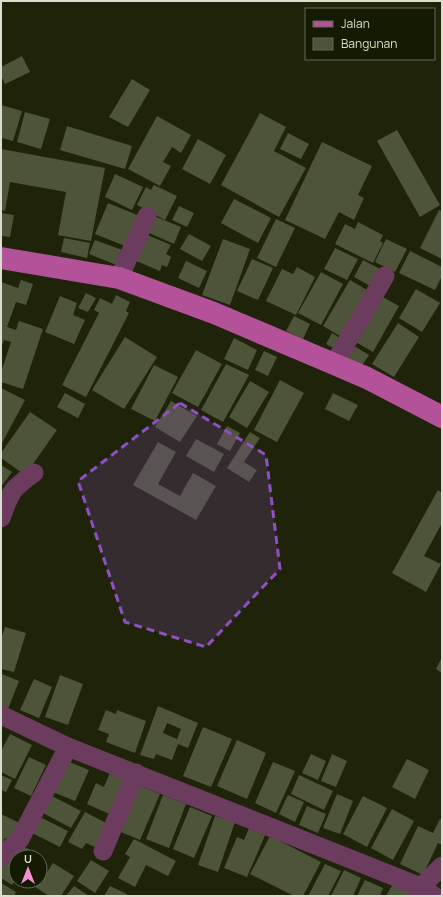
<svg xmlns="http://www.w3.org/2000/svg" width="443" height="897" font-family="Manrope,sans-serif">
<style>
.building{fill:#4e5439;fill-rule:evenodd}
.lines{fill:none;stroke-linecap:round;stroke-linejoin:round}
.minor{stroke:#6b3c5d;stroke-width:19}
.primary{stroke:#b45299;stroke-width:22}
.marked{fill:#8e50c2;fill-opacity:0.2;stroke:#8e50c2;stroke-width:3;stroke-dasharray:8 5;stroke-linejoin:round}
</style>
<rect width="100%" height="100%" fill="#1e230a"/>
<!-- building -->
<path class="building" d="M 22,56 L 30,72 L 5,84 L 1,76 L 1,67 Z
M 132,79 L 150,90 L 128,127 L 109,117 Z
M 1,105 L 22,111 L 13,141 L 1,138 Z
M 25,112 L 50,119 L 41,149 L 17,142 Z
M 260,113 L 286,127 L 274,151 L 306,168 L 279,217 L 221,185 Z
M 157,116 L 191,135 L 181,153 L 172,147 L 163,162 L 171,166 L 160,186 L 128,169 Z
M 67,126 L 132,146 L 125,169 L 60,150 Z
M 397,130 L 440,205 L 420,217 L 377,141 Z
M 288,133 L 309,144 L 301,159 L 280,149 Z
M 198,139 L 226,155 L 210,184 L 182,169 Z
M 322,142 L 372,166 L 358,195 L 364,198 L 354,220 L 339,212 L 325,239 L 285,220 Z
M 1,149 L 105,168 L 91,241 L 58,235 L 66,192 L 10,182 L 5,211 L 1,210 Z
M 115,174 L 143,187 L 132,210 L 105,197 Z
M 154,185 L 177,196 L 165,220 L 137,205 L 146,187 L 151,190 Z
M 234,199 L 271,218 L 258,243 L 221,223 Z
M 108,203 L 142,217 L 130,248 L 95,234 Z
M 179,206 L 194,213 L 187,227 L 172,220 Z
M 439,210 L 442,211 L 442,259 L 420,248 Z
M 1,213 L 14,215 L 10,237 L 1,236 Z
M 154,216 L 181,227 L 174,244 L 147,232 Z
M 276,219 L 295,228 L 276,267 L 257,258 Z
M 358,222 L 383,235 L 380,241 L 383,243 L 373,263 L 335,244 L 345,224 L 355,229 Z
M 145,234 L 171,245 L 166,254 L 171,257 L 167,267 L 162,265 L 160,271 L 134,260 Z
M 189,234 L 211,246 L 202,261 L 180,249 Z
M 64,238 L 90,243 L 87,258 L 61,252 Z
M 223,239 L 250,249 L 230,305 L 202,295 Z
M 386,239 L 407,249 L 395,272 L 375,262 Z
M 95,240 L 125,251 L 119,266 L 89,254 Z
M 335,248 L 358,259 L 347,280 L 324,269 Z
M 410,251 L 442,267 L 442,276 L 435,290 L 399,273 Z
M 252,259 L 273,268 L 258,300 L 237,291 Z
M 363,260 L 384,271 L 374,288 L 354,277 Z
M 186,261 L 207,271 L 199,288 L 178,278 Z
M 297,267 L 315,277 L 296,315 L 266,301 L 282,269 L 293,274 Z
M 321,272 L 343,284 L 321,325 L 298,313 Z
M 21,280 L 33,284 L 26,305 L 16,302 L 7,327 L 16,330 L 19,321 L 43,329 L 23,389 L 1,382 L 1,372 L 11,342 L 4,340 L 1,348 L 1,282 L 18,288 Z
M 350,280 L 372,293 L 345,339 L 323,326 Z
M 416,289 L 440,303 L 422,332 L 399,318 Z
M 86,293 L 96,298 L 88,312 L 78,308 Z
M 116,295 L 130,302 L 126,311 L 129,313 L 86,397 L 62,385 L 99,313 L 94,310 L 100,298 L 112,304 Z
M 379,295 L 399,306 L 373,352 L 354,341 Z
M 60,296 L 77,303 L 73,315 L 85,320 L 74,344 L 45,332 Z
M 294,316 L 310,324 L 303,339 L 286,331 Z
M 398,323 L 419,337 L 394,377 L 372,364 Z
M 332,333 L 344,341 L 338,351 L 326,344 Z
M 125,337 L 157,357 L 124,409 L 92,390 Z
M 234,338 L 257,350 L 248,370 L 224,359 Z
M 351,344 L 369,355 L 361,367 L 343,356 Z
M 196,350 L 222,364 L 198,407 L 172,393 Z
M 264,351 L 277,357 L 268,376 L 255,370 Z
M 226,364 L 249,375 L 223,422 L 201,410 Z
M 154,365 L 178,377 L 155,421 L 131,409 Z
M 280,380 L 304,393 L 277,442 L 254,430 Z
M 250,381 L 269,392 L 247,428 L 229,417 Z
M 1,388 L 25,400 L 1,445 Z
M 65,393 L 85,404 L 78,418 L 57,407 Z
M 333,393 L 358,405 L 349,421 L 325,409 Z
M 171,401 L 197,416 L 180,442 L 155,427 Z
M 30,412 L 57,430 L 25,475 L 1,458 L 1,453 Z
M 227,426 L 240,433 L 230,451 L 217,444 Z
M 250,432 L 260,438 L 244,462 L 257,470 L 249,482 L 227,468 Z
M 196,439 L 224,454 L 214,472 L 186,456 Z
M 158,442 L 176,452 L 158,484 L 180,496 L 193,473 L 216,486 L 196,520 L 133,485 Z
M 1,465 L 12,472 L 1,487 Z
M 438,490 L 442,493 L 442,523 L 424,556 L 441,564 L 426,592 L 392,573 Z
M 5,627 L 26,633 L 14,672 L 1,669 L 1,639 Z
M 442,657 L 442,673 L 436,669 Z
M 2,674 L 19,681 L 8,709 L 1,706 Z
M 60,675 L 83,684 L 68,725 L 45,717 Z
M 34,679 L 52,687 L 39,718 L 20,710 Z
M 158,706 L 198,723 L 188,748 L 178,744 L 172,760 L 156,754 L 154,759 L 140,755 ZM 167,723 L 181,729 L 177,739 L 163,733 Z
M 106,710 L 116,714 L 117,710 L 146,721 L 135,753 L 106,742 L 109,734 L 98,730 Z
M 203,727 L 232,739 L 211,787 L 183,776 Z
M 10,734 L 32,745 L 15,779 L 1,772 L 1,751 Z
M 237,740 L 266,753 L 247,799 L 217,786 Z
M 311,754 L 326,761 L 318,780 L 302,773 Z
M 332,754 L 347,761 L 336,787 L 321,781 Z
M 29,757 L 46,765 L 31,796 L 14,788 Z
M 407,759 L 429,770 L 415,799 L 392,787 Z
M 67,761 L 89,770 L 75,801 L 53,792 Z
M 273,762 L 295,771 L 276,813 L 255,803 Z
M 111,770 L 131,779 L 114,816 L 87,804 L 96,783 L 104,787 Z
M 1,775 L 12,780 L 6,792 L 1,790 Z
M 299,775 L 333,791 L 324,810 L 291,794 Z
M 136,784 L 160,794 L 140,840 L 116,830 Z
M 337,794 L 353,801 L 340,834 L 323,828 Z
M 163,795 L 186,804 L 169,848 L 146,839 Z
M 288,795 L 304,802 L 295,822 L 279,814 Z
M 52,796 L 81,811 L 71,828 L 43,813 Z
M 363,796 L 387,808 L 367,847 L 343,834 Z
M 307,806 L 326,814 L 318,833 L 299,825 Z
M 190,807 L 212,816 L 194,858 L 173,849 Z
M 392,809 L 414,821 L 393,860 L 371,848 Z
M 85,812 L 108,824 L 97,848 L 86,843 L 82,849 L 68,842 Z
M 1,814 L 24,825 L 15,842 L 5,838 L 1,847 Z
M 215,816 L 235,822 L 218,872 L 198,865 Z
M 40,817 L 68,831 L 60,847 L 32,833 Z
M 440,819 L 442,820 L 442,845 L 438,843 L 423,875 L 400,864 L 418,826 L 433,833 Z
M 250,826 L 266,833 L 247,877 L 224,868 L 237,837 L 244,840 Z
M 270,836 L 321,862 L 303,896 L 294,896 L 250,874 Z
M 134,839 L 176,861 L 168,876 L 146,865 L 135,887 L 118,878 L 130,857 L 125,854 Z
M 21,845 L 35,853 L 33,857 L 16,857 L 16,861 L 12,859 Z
M 7,859 L 16,865 L 16,879 L 12,885 L 1,878 L 1,867 Z
M 91,860 L 109,871 L 95,893 L 77,881 Z
M 53,863 L 74,876 L 61,896 L 49,896 L 31,884 L 33,881 L 40,881 L 40,870 L 46,874 Z
M 325,864 L 341,871 L 328,896 L 308,896 Z
M 344,870 L 361,878 L 353,896 L 331,896 Z
M 365,880 L 383,888 L 380,896 L 357,896 Z
M 394,882 L 412,892 L 410,896 L 386,896 Z
M 1,883 L 16,892 L 14,896 L 1,896 Z
M 74,886 L 89,896 L 66,896 Z
M 110,886 L 127,894 L 126,896 L 104,896 Z"/>
<g class="lines">
<!-- minor -->
<path class="minor" d="M 119,278 L 147,216
M 334,364 L 385,276
M 1,518 C 10,493 11,489 34,473
M 1,715 L 68,747 L 421,887 L 434,896
M 103,851 L 136,773
M 1,857 L 20,839 L 68,747
M 416,896 L 421,887 L 442,866"/>
<!-- primary -->
<path class="primary" d="M 1,258 L 119,278 L 214,313 L 334,364 L 367,378 L 442,417"/>
</g>
<!-- marked area -->
<path class="marked" d="M 180,403 L 266,455 L 280,569 L 206,647 L 125,622 L 78,481 Z"/>
<!-- border -->
<rect width="443" height="897" fill="none" stroke="#dadece" stroke-width="4"/>
<!-- legend -->
<rect x="305" y="8" width="130" height="52" fill="#151a02" stroke="#646854"/>
<rect x="313" y="21" width="20" height="6" fill="#b45299" stroke="#646854"/>
<text x="341" y="28" font-size="12" fill="#dadece">Jalan</text>
<rect x="313" y="38" width="20" height="12" fill="#4e5439" stroke="#646854"/>
<text x="341" y="48" font-size="12" fill="#dadece">Bangunan</text>
<!-- north arrow -->
<g transform="translate(28 869)"><circle r="19" fill="#151a02" stroke="#646854"/>
<path d="M0-3L7 15L0 10L-7 15Z" fill="#f391d6"/>
<text y="-6" font-size="11" font-weight="bold" text-anchor="middle" fill="#dadece">U</text>
</g>
</svg>
